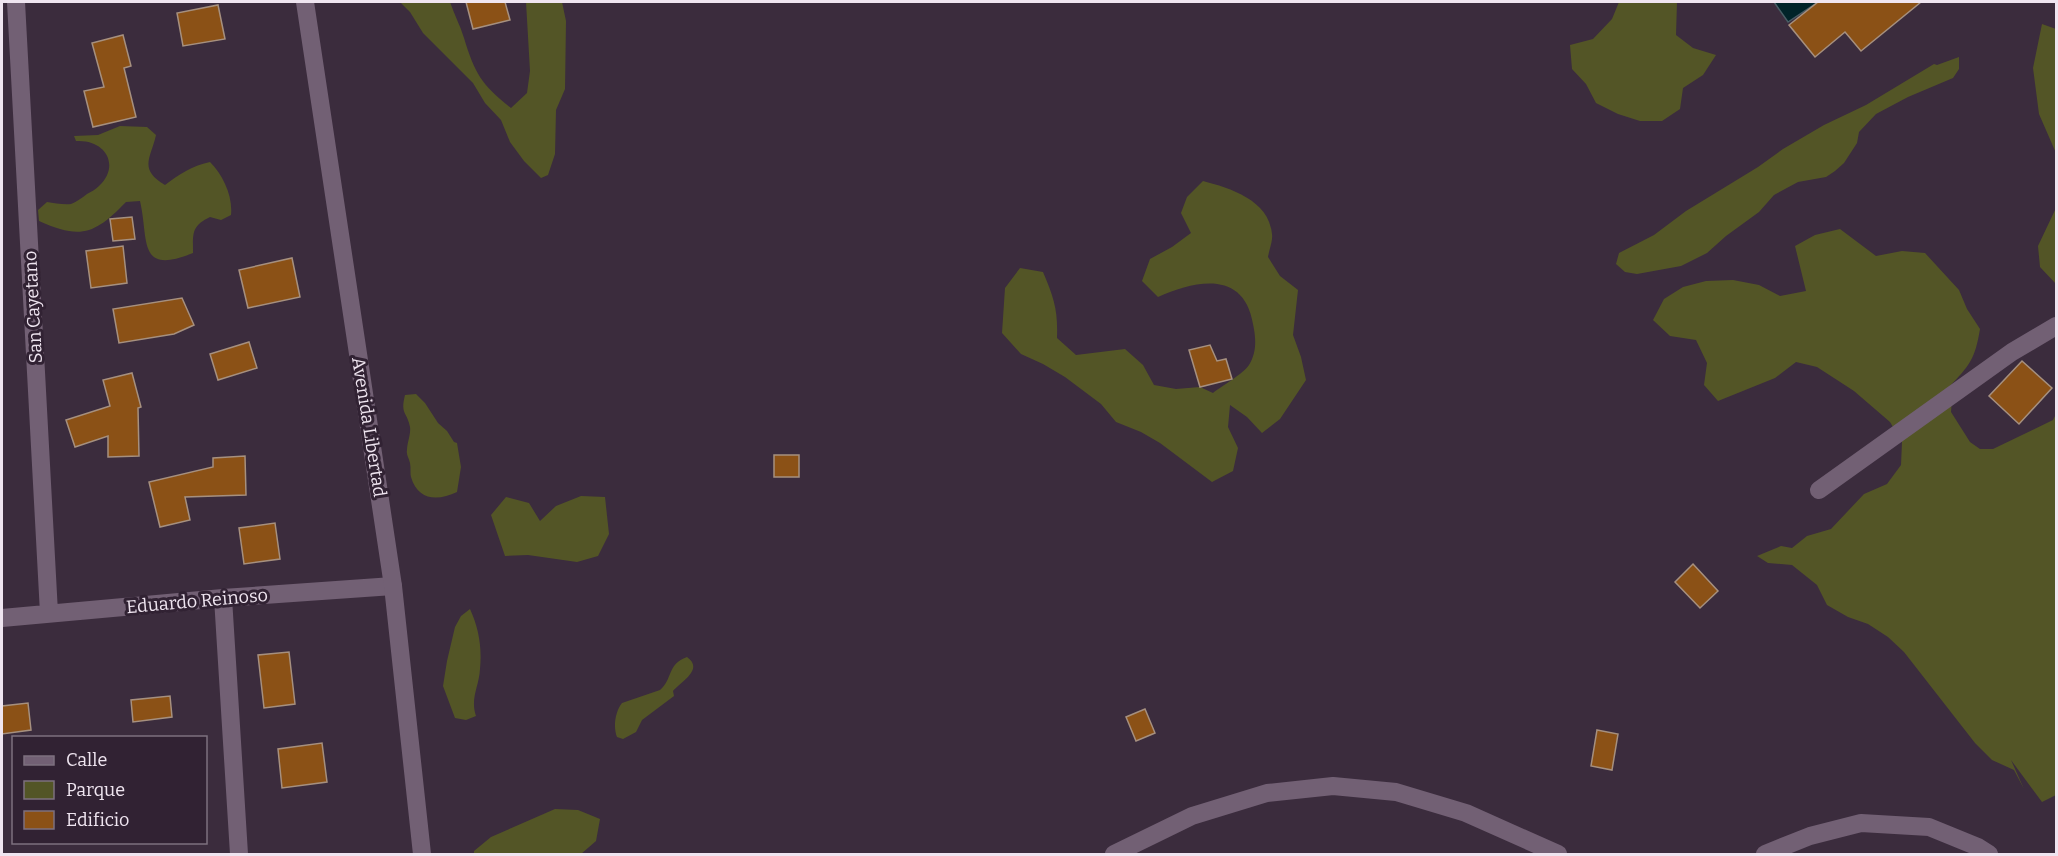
<svg xmlns="http://www.w3.org/2000/svg" width="2058" height="856" font-family="Bitter,serif">
<style>
.green{fill:#535526}
.water{fill:#002329;stroke:#485d65;stroke-width:1.5}
.building{fill:#8b5116;stroke:#a6907f;stroke-width:1.5}
.lines{fill:none;stroke-linecap:round;stroke-linejoin:round}
.minor{stroke:#726074;stroke-width:18}
.secondary{stroke:#726074;stroke-width:18}
.labels{text-anchor:middle;stroke-width:6;stroke-linejoin:round;paint-order:stroke}
.street-label{font-size:18px;fill:#efe5f0;stroke:#312233}
</style>
<rect width="100%" height="100%" fill="#3b2c3d"/>
<!-- green -->
<path class="green" d="M 400,2 L 450,2 C 454,14 460,25 464,38 C 475,74 481,84 511,108 L 527,93 L 530,71 L 526,2 L 562,2 L 566,21 L 565,89 L 556,110 L 555,154 L 548,175 L 541,178 L 524,161 L 510,142 L 501,120 L 485,103 L 473,83 L 423,33 L 410,12 Z
M 1619,2 L 1677,2 L 1676,35 L 1693,48 L 1716,55 L 1703,75 L 1683,88 L 1680,109 L 1662,121 L 1640,121 L 1618,114 L 1596,103 L 1586,84 L 1572,69 L 1570,45 L 1593,39 L 1612,19 Z
M 2042,24 L 2056,29 L 2056,153 L 2039,114 L 2033,68 Z
M 1959,57 L 1959,69 L 1953,78 L 1908,97 L 1876,114 L 1859,132 L 1857,143 L 1844,163 L 1835,171 L 1826,177 L 1798,182 L 1774,195 L 1759,212 L 1726,236 L 1707,253 L 1681,266 L 1637,274 L 1625,272 L 1616,264 L 1619,253 L 1654,235 L 1686,211 L 1758,167 L 1783,149 L 1824,125 L 1866,105 L 1934,64 L 1937,65 Z
M 120,126 L 147,127 L 156,135 C 151,158 138,169 165,185 C 180,174 191,166 210,162 C 223,175 233,196 231,215 L 221,220 L 210,217 C 191,226 193,234 193,253 C 137,276 149,240 140,201 L 126,202 C 95,234 81,240 39,221 L 38,210 L 47,202 C 54,203 64,205 71,204 C 76,202 82,198 87,194 C 91,192 96,189 99,186 C 121,165 105,139 76,141 L 74,136 L 98,135 Z
M 1203,181 C 1230,188 1269,200 1272,234 C 1273,241 1269,250 1268,257 L 1280,276 L 1298,290 L 1293,335 L 1301,357 L 1306,380 L 1280,419 L 1262,433 L 1247,417 L 1230,405 L 1228,427 L 1238,448 L 1233,471 L 1212,482 L 1160,443 L 1141,432 L 1116,422 L 1101,404 L 1065,377 L 1043,364 L 1021,354 L 1002,333 L 1005,288 L 1020,268 L 1043,272 C 1054,298 1058,310 1057,338 L 1076,355 L 1125,349 L 1143,365 L 1154,385 L 1176,389 L 1200,387 L 1213,393 C 1222,386 1244,373 1249,365 C 1257,352 1256,338 1253,324 C 1244,270 1196,280 1158,297 L 1142,281 L 1150,259 L 1172,247 L 1191,233 L 1181,213 L 1187,197 Z
M 2056,208 L 2056,284 L 2040,267 L 2038,246 Z
M 1840,229 L 1876,256 L 1902,251 L 1925,253 L 1959,290 L 1967,309 L 1980,329 C 1975,359 1970,365 1949,387 L 1952,399 L 1951,412 L 1970,442 L 1980,449 L 1993,449 L 2053,420 L 2056,414 L 2056,795 L 2042,802 L 2011,760 L 2024,789 L 2014,770 L 1992,760 L 1975,743 L 1904,652 L 1888,637 L 1868,624 L 1848,617 L 1827,605 L 1817,585 L 1792,565 L 1768,563 L 1757,556 L 1781,546 L 1792,548 L 1807,536 L 1831,529 L 1864,494 L 1887,484 L 1901,465 L 1902,442 L 1890,422 L 1854,391 L 1817,367 L 1796,362 L 1775,378 L 1718,401 L 1704,385 L 1707,363 L 1696,340 L 1670,336 L 1653,320 L 1664,299 L 1683,287 L 1706,281 L 1733,280 L 1759,285 L 1780,296 L 1806,291 L 1795,246 L 1815,235 Z
M 416,394 L 425,403 L 438,423 L 447,431 L 454,442 L 457,443 L 461,467 L 457,492 C 438,501 418,501 411,477 C 410,473 411,468 410,463 C 409,458 406,455 407,450 C 407,443 411,434 410,427 C 407,411 400,415 405,395 Z
M 581,496 L 605,497 L 609,534 L 598,556 L 577,562 L 528,555 L 505,556 L 491,515 L 506,497 L 529,503 L 540,521 L 556,506 Z
M 470,609 C 479,629 482,647 480,669 C 479,687 470,698 476,716 L 466,720 L 455,718 L 443,686 L 447,661 L 455,627 L 461,616 Z
M 687,657 C 704,669 682,681 673,691 L 674,696 L 642,720 L 636,732 L 623,739 L 617,737 C 613,727 615,712 622,703 L 660,690 C 673,679 667,664 687,657 Z
M 555,809 L 578,810 L 600,819 L 596,841 L 581,854 L 474,854 L 474,851 L 491,837 Z"/>
<!-- water -->
<path class="water" d="M 1774,2 L 1818,2 L 1788,22 Z"/>
<!-- building -->
<path class="building" d="M 466,2 L 505,2 L 510,20 L 473,29 Z
M 1818,2 L 1921,2 L 1861,51 L 1845,32 L 1815,57 L 1789,25 Z
M 218,5 L 225,39 L 183,46 L 177,13 Z
M 123,35 L 131,66 L 124,68 L 136,117 L 93,127 L 84,91 L 104,87 L 92,43 Z
M 132,217 L 135,239 L 113,241 L 110,219 Z
M 123,246 L 127,283 L 91,288 L 86,251 Z
M 292,258 L 300,297 L 248,308 L 239,270 Z
M 182,298 L 194,325 L 174,334 L 119,343 L 113,309 Z
M 249,342 L 257,368 L 218,380 L 210,354 Z
M 1210,345 L 1217,361 L 1226,359 L 1232,379 L 1200,387 L 1189,350 Z
M 2022,361 L 2052,388 L 2019,424 L 1989,396 Z
M 132,373 L 141,407 L 138,408 L 139,456 L 108,457 L 108,436 L 75,447 L 66,420 L 110,406 L 103,380 Z
M 774,455 L 799,455 L 799,477 L 774,477 Z
M 245,456 L 246,495 L 185,497 L 190,520 L 160,527 L 149,482 L 213,467 L 213,458 Z
M 275,523 L 280,559 L 244,564 L 239,528 Z
M 1693,564 L 1718,591 L 1700,608 L 1675,582 Z
M 289,652 L 295,704 L 264,708 L 258,655 Z
M 170,696 L 172,717 L 133,722 L 131,700 Z
M 28,703 L 31,730 L 2,734 L 2,706 Z
M 1145,709 L 1155,733 L 1136,741 L 1126,717 Z
M 1597,730 L 1618,734 L 1612,770 L 1591,766 Z
M 322,743 L 327,782 L 282,788 L 278,749 Z"/>
<g class="lines">
<!-- minor -->
<path class="minor" d="M 16,2 L 49,613
M 1819,490 L 2012,352 L 2056,326
M 223,598 L 239,854
M 2,618 L 223,598 L 393,586
M 1114,854 L 1192,816 L 1267,793 L 1333,786 L 1396,792 L 1466,813 L 1558,854
M 1765,854 L 1810,836 L 1861,823 L 1929,827 L 1978,847 L 1989,854"/>
<!-- secondary -->
<path class="secondary" d="M 305,2 L 393,586 L 422,854"/>
</g>
<g class="labels">
<!-- street labels -->
<g class="street-label">
<text transform="translate(33 307) rotate(-93)" y="6">San Cayetano</text>
<text transform="translate(369 427) rotate(81)" y="6">Avenida Libertad</text>
<text transform="translate(197 601) rotate(-5)" y="6">Eduardo Reinoso</text>
</g>
</g>
<!-- border -->
<rect width="2058" height="856" fill="none" stroke="#efe5f0" stroke-width="6"/>
<!-- legend -->
<rect x="12" y="736" width="195" height="108" fill="#312233" stroke="#7d707f" stroke-width="1.5"/>
<rect x="24" y="756" width="30" height="9" fill="#726074" stroke="#7d707f" stroke-width="1.5"/>
<text x="66" y="766" font-size="18" fill="#efe5f0">Calle</text>
<rect x="24" y="781" width="30" height="18" fill="#535526" stroke="#7d707f" stroke-width="1.5"/>
<text x="66" y="796" font-size="18" fill="#efe5f0">Parque</text>
<rect x="24" y="811" width="30" height="18" fill="#8b5116" stroke="#7d707f" stroke-width="1.5"/>
<text x="66" y="826" font-size="18" fill="#efe5f0">Edificio</text>
</svg>
